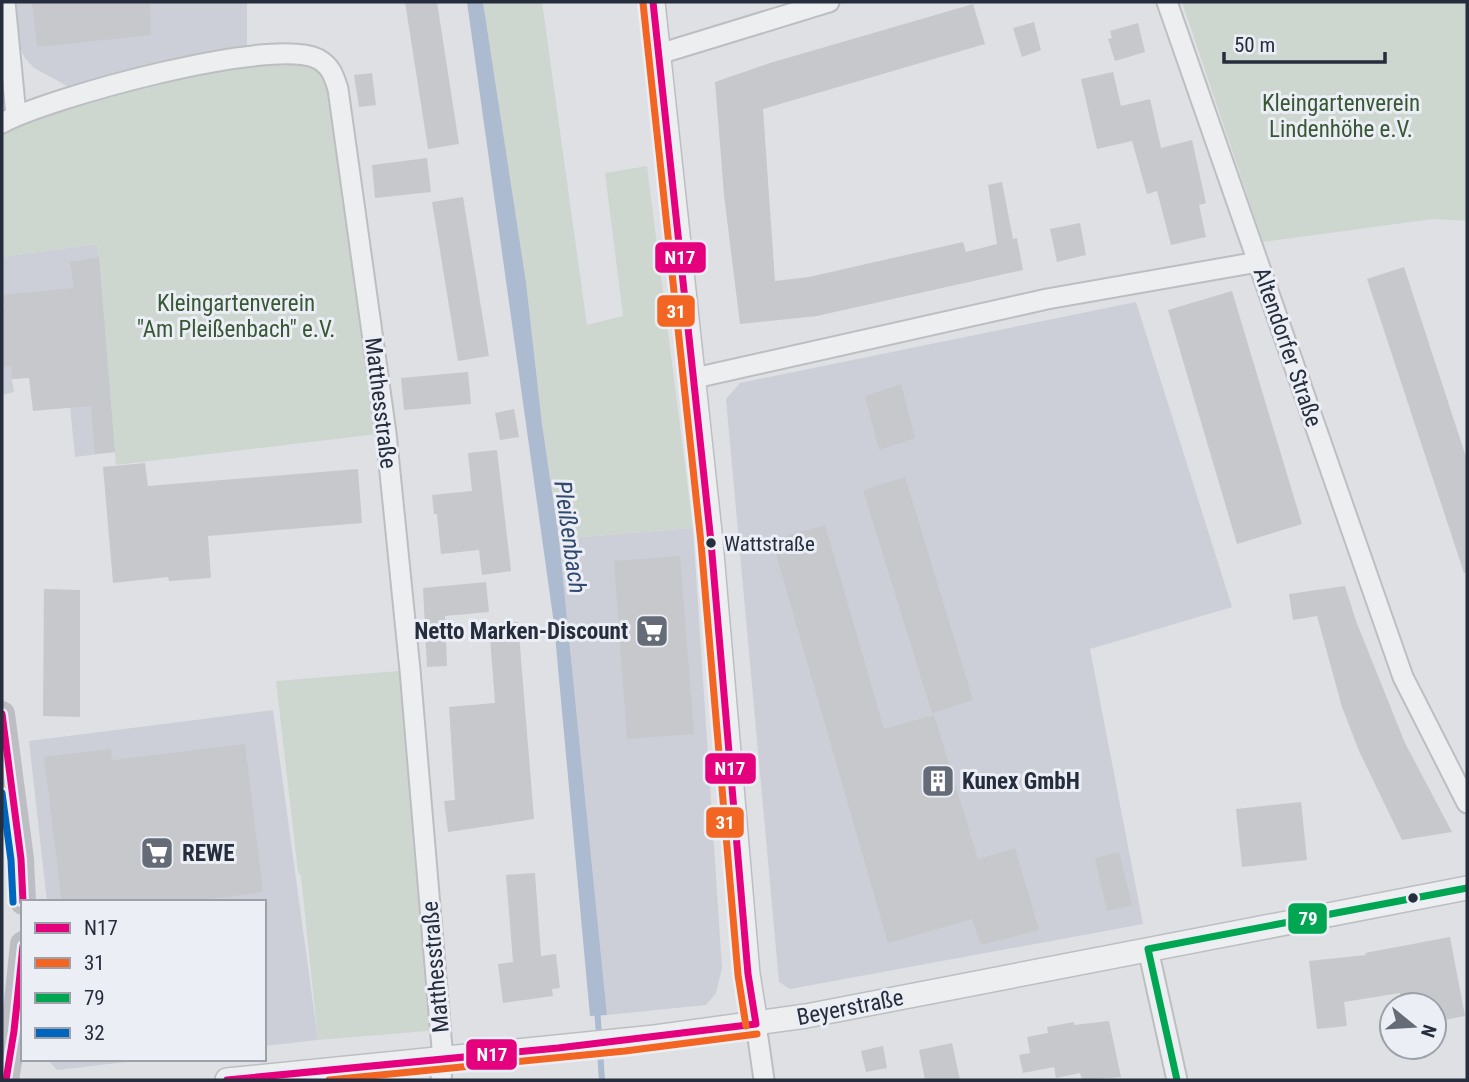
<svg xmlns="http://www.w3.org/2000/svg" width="1469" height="1082" font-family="'Roboto Condensed',sans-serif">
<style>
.built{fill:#cccfd7}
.green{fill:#ced7cf}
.water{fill:#acbbcf}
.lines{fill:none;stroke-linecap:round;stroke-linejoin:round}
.stream{stroke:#acbbcf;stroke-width:6}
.building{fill:#c6c8cc}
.minor-casing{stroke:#bdbec2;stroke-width:23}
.tertiary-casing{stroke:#bdbec2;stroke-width:26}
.minor{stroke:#edeef0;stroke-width:19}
.tertiary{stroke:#edeef0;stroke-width:23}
.secondary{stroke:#bcbec3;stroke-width:26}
.bus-1-casing{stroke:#ebeef4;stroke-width:12}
.bus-2-casing{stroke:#ebeef4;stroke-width:12}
.bus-3-casing{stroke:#ebeef4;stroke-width:12}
.bus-4-casing{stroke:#ebeef4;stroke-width:12}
.bus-1{stroke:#e5007d;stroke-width:7}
.bus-2{stroke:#f26522;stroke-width:7}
.bus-3{stroke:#00a651;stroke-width:7}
.bus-4{stroke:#0065bd;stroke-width:7}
.bus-dot{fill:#262d3c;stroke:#ebeef4;stroke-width:2.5}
.labels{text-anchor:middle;stroke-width:6;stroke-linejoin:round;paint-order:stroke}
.bus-label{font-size:21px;fill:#262d3c;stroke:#ebeef4;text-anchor:start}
.park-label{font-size:23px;fill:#385734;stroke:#ebeef4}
.street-label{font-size:23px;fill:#262d3c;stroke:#ebeef4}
.poi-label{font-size:23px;font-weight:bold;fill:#262d3c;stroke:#ebeef4;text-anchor:start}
.water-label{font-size:24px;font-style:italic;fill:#31496f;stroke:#ebeef4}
.line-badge{stroke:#ebeef4;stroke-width:2.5}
.badge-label{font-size:19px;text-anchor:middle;font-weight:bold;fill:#fff}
</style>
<rect width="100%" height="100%" fill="#dee0e4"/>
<!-- built -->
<path class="built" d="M 14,2 L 247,2 L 247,57 L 88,91 L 67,86 L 34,68 L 25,58 L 18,43 Z
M 97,244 L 115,452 L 75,457 L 67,374 L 12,379 L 14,392 L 2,395 L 2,257 Z
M 1136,302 L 1232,607 L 1090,649 L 1143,924 L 790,989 L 779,982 L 726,399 L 740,383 Z
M 693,528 L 722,968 L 716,993 L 706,1005 L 607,1015 L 559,539 Z
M 273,710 L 318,1040 L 264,1046 L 264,902 L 47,902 L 29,741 Z
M 47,1059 L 152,1059 L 57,1070 Z"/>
<!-- green -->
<path class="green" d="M 483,2 L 542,2 L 587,325 L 623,316 L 605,173 L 647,166 L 693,528 L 559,539 L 542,424 L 526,282 Z
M 1182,2 L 1467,2 L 1467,221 L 1433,219 L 1263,242 Z
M 247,57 L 331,69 L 386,433 L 116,465 L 97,244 L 2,257 L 2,126 Z
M 410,670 L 440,1030 L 318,1040 L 301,876 L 298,872 L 276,681 Z"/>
<!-- water -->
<path class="water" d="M 467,2 L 483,2 L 526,282 L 542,424 L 559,539 L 607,1015 L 590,1016 L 554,624 Z"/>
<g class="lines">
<!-- stream -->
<path class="stream" d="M 597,1007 L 602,1080"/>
</g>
<!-- building -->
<path class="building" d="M 32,2 L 150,2 L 151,35 L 37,47 Z
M 405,2 L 437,2 L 459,144 L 428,149 Z
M 973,4 L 985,44 L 763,109 L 775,281 L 809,277 L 963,242 L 966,252 L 997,244 L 988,185 L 1002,182 L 1013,239 L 1017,238 L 1023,270 L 817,316 L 740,324 L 724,195 L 715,82 L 770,63 Z
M 1034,22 L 1041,50 L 1022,57 L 1013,28 Z
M 1138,23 L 1145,52 L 1115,61 L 1108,39 L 1112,38 L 1110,31 Z
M 1113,72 L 1121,106 L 1150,99 L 1161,148 L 1192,140 L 1206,203 L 1199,205 L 1206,237 L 1171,245 L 1157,191 L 1147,194 L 1132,141 L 1097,149 L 1081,79 Z
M 372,73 L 376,105 L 359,107 L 354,75 Z
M 427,158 L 431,192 L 375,198 L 372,165 Z
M 463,197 L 489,356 L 458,361 L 432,202 Z
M 1080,223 L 1086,255 L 1057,262 L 1050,229 Z
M 99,257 L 115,452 L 95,454 L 91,406 L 33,411 L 29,378 L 12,379 L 11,366 L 2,367 L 2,308 L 4,308 L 3,295 L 74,288 L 70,262 Z
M 1404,267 L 1467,460 L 1467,572 L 1464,573 L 1367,279 Z
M 1232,291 L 1302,524 L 1237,544 L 1168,310 Z
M 468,372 L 471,404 L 404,410 L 401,378 Z
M 901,384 L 915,438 L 879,450 L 865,396 Z
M 514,409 L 519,437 L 500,440 L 495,413 Z
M 497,450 L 511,571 L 482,575 L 479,550 L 441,554 L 437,514 L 434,514 L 432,495 L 472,491 L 468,453 Z
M 145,463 L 148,486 L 358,469 L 362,523 L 208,536 L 211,578 L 169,581 L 168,577 L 113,583 L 103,467 Z
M 905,477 L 973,700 L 932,713 L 863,490 Z
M 825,525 L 884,729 L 934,715 L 978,859 L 1015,848 L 1039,930 L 981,945 L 972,919 L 888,943 L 772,540 Z
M 680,556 L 694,734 L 627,739 L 614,561 Z
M 486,582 L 489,612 L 445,616 L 447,666 L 427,667 L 423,588 Z
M 1345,586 L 1356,621 L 1405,743 L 1452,832 L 1402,840 L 1359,751 L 1342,707 L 1317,616 L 1293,620 L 1289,594 Z
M 44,589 L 80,590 L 80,717 L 43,716 Z
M 518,622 L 534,819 L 448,832 L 444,801 L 455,800 L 449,707 L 495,703 L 489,624 Z
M 245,744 L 263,892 L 188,902 L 62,902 L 44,757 L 111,749 L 112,760 Z
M 1301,802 L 1307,860 L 1242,867 L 1236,809 Z
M 1119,852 L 1132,905 L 1107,911 L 1095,858 Z
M 535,873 L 541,956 L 556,954 L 560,988 L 552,989 L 553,996 L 503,1003 L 498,964 L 513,962 L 506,875 Z
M 1450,937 L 1465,1016 L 1434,1022 L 1434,1005 L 1401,1005 L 1400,993 L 1344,1002 L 1347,1026 L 1317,1029 L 1309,961 L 1366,955 L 1365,953 Z
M 1109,1021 L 1121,1077 L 1082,1080 L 1080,1073 L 1056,1078 L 1054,1067 L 1023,1073 L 1019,1055 L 1030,1053 L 1027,1037 L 1048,1033 L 1047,1027 L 1074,1022 L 1074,1025 Z
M 952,1043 L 960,1080 L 925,1080 L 919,1050 Z
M 883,1046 L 887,1068 L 866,1072 L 861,1051 Z"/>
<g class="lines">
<defs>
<path id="minor" d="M 5,2 L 16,115
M 1167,2 L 1403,677 L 1467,803
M 659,54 L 829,2
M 2,123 C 51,97 272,36 318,59 C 331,66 334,76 338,89 L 386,433 L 410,670 L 443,1060 L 441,1080
M 695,378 L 1047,299 L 1258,262
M 1148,949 L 1177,1080
M 756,1024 L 764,1080"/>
<path id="tertiary" d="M 653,2 L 711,542 L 748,974 L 756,1024
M 227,1080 L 655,1037 L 806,1016 L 1467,888"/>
</defs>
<!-- minor casing -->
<use href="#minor" class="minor-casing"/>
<!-- tertiary casing -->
<use href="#tertiary" class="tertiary-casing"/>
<!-- minor -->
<use href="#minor" class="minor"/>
<!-- tertiary -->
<use href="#tertiary" class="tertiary"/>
<!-- secondary -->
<path class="secondary" d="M 2,714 L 21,859 L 23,902
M 6,1080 L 14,1031 L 23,944"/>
<defs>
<path id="bus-1" d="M 653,2 L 711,542 L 748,974 L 756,1024
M 2,714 L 21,859 L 23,902
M 6,1080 L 14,1031 L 23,946
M 227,1080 L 558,1048 L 756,1024"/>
<path id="bus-2" d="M 643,3 L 701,543 L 738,975 L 746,1026
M 329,1080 L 625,1051 L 757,1034"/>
<path id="bus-3" d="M 1148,949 L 1467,888
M 1148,949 L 1177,1080"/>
<path id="bus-4" d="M 2,793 L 11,860 L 13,902"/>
</defs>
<!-- bus-1 casing -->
<use href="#bus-1" class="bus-1-casing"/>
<!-- bus-2 casing -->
<use href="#bus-2" class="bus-2-casing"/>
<!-- bus-3 casing -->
<use href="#bus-3" class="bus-3-casing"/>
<!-- bus-4 casing -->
<use href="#bus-4" class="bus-4-casing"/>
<!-- bus-1 -->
<use href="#bus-1" class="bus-1"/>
<!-- bus-2 -->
<use href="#bus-2" class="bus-2"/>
<!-- bus-3 -->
<use href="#bus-3" class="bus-3"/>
<!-- bus-4 -->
<use href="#bus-4" class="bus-4"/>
</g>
<!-- icons -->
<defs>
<symbol id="supermarket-square" viewBox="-11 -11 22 22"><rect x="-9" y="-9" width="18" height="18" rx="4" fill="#666c77" stroke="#ebeef4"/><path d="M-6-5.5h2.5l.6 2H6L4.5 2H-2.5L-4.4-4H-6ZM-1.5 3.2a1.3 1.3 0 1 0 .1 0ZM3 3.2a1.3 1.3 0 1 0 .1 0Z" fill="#fff"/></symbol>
<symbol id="building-square" viewBox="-11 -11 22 22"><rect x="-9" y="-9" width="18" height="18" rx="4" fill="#666c77" stroke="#ebeef4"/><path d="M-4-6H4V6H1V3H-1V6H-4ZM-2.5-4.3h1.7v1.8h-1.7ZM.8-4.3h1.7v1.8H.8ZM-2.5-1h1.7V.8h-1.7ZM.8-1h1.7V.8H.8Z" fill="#fff"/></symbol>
</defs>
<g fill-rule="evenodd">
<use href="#supermarket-square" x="633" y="612" width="38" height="38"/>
<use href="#building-square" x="919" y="762" width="38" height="38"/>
<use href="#supermarket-square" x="138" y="834" width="38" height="38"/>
</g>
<!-- markers -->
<g class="bus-dot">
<circle cx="711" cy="543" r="6"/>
<circle cx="1413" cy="898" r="6"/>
</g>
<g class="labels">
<!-- bus labels -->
<g class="bus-label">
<text x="724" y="551">Wattstraße</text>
</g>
<!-- park labels -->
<g class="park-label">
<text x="1341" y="111">Kleingartenverein<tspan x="1341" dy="26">Lindenhöhe e.V.</tspan></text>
<text x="236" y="311">Kleingartenverein<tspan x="236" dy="26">"Am Pleißenbach" e.V.</tspan></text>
</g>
<!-- street labels -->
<g class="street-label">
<text transform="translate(1288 347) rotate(71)" y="8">Altendorfer Straße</text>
<text transform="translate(381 403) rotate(83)" y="8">Matthesstraße</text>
<text transform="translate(435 967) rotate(-95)" y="8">Matthesstraße</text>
<text transform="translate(850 1007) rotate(-11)" y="8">Beyerstraße</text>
</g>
<!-- poi labels -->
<g class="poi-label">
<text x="628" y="639" text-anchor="end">Netto Marken-Discount</text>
<text x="962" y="789">Kunex GmbH</text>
<text x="182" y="861">REWE</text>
</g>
<!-- water labels -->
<g class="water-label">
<text transform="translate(570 537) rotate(82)" y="8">Pleißenbach</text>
</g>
</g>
<g class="line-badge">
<rect x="654" y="241" width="53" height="33" rx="7" fill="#e5007d"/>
<rect x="656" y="294" width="40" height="34" rx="7" fill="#f26522"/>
<rect x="704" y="752" width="53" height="33" rx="7" fill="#e5007d"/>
<rect x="705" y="806" width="40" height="33" rx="7" fill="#f26522"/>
<rect x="1287" y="902" width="41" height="33" rx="7" fill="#00a651"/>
<rect x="465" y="1038" width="53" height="33" rx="7" fill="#e5007d"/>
</g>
<g class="badge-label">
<text x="680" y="264">N17</text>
<text x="676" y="318">31</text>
<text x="730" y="775">N17</text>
<text x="725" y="829">31</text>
<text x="1308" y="925">79</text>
<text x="492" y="1061">N17</text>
</g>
<!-- border -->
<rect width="1469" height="1082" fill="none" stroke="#262d3c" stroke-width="7"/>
<!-- legend -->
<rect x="21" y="900" width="245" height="161" fill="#ebeef4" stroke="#9ca1aa" stroke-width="2"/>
<rect x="35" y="923" width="35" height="10" fill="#e5007d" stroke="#9ca1aa" stroke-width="2"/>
<text x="84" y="935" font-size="21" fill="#262d3c">N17</text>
<rect x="35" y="958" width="35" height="10" fill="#f26522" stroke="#9ca1aa" stroke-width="2"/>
<text x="84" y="970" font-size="21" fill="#262d3c">31</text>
<rect x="35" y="993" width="35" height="10" fill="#00a651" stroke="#9ca1aa" stroke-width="2"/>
<text x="84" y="1005" font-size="21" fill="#262d3c">79</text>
<rect x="35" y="1028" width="35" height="10" fill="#0065bd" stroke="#9ca1aa" stroke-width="2"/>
<text x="84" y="1040" font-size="21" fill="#262d3c">32</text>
<!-- north arrow -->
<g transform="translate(1413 1026) rotate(108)"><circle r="33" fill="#ebeef4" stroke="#9ca1aa" stroke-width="2"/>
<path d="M0-5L12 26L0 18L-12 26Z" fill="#666c77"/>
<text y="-10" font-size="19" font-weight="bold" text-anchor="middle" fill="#262d3c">N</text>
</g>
<!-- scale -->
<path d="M1224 52v10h161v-10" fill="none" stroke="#262d3c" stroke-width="3.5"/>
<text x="1234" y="52" font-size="21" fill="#262d3c" stroke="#ebeef4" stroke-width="5" paint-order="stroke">50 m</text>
</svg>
